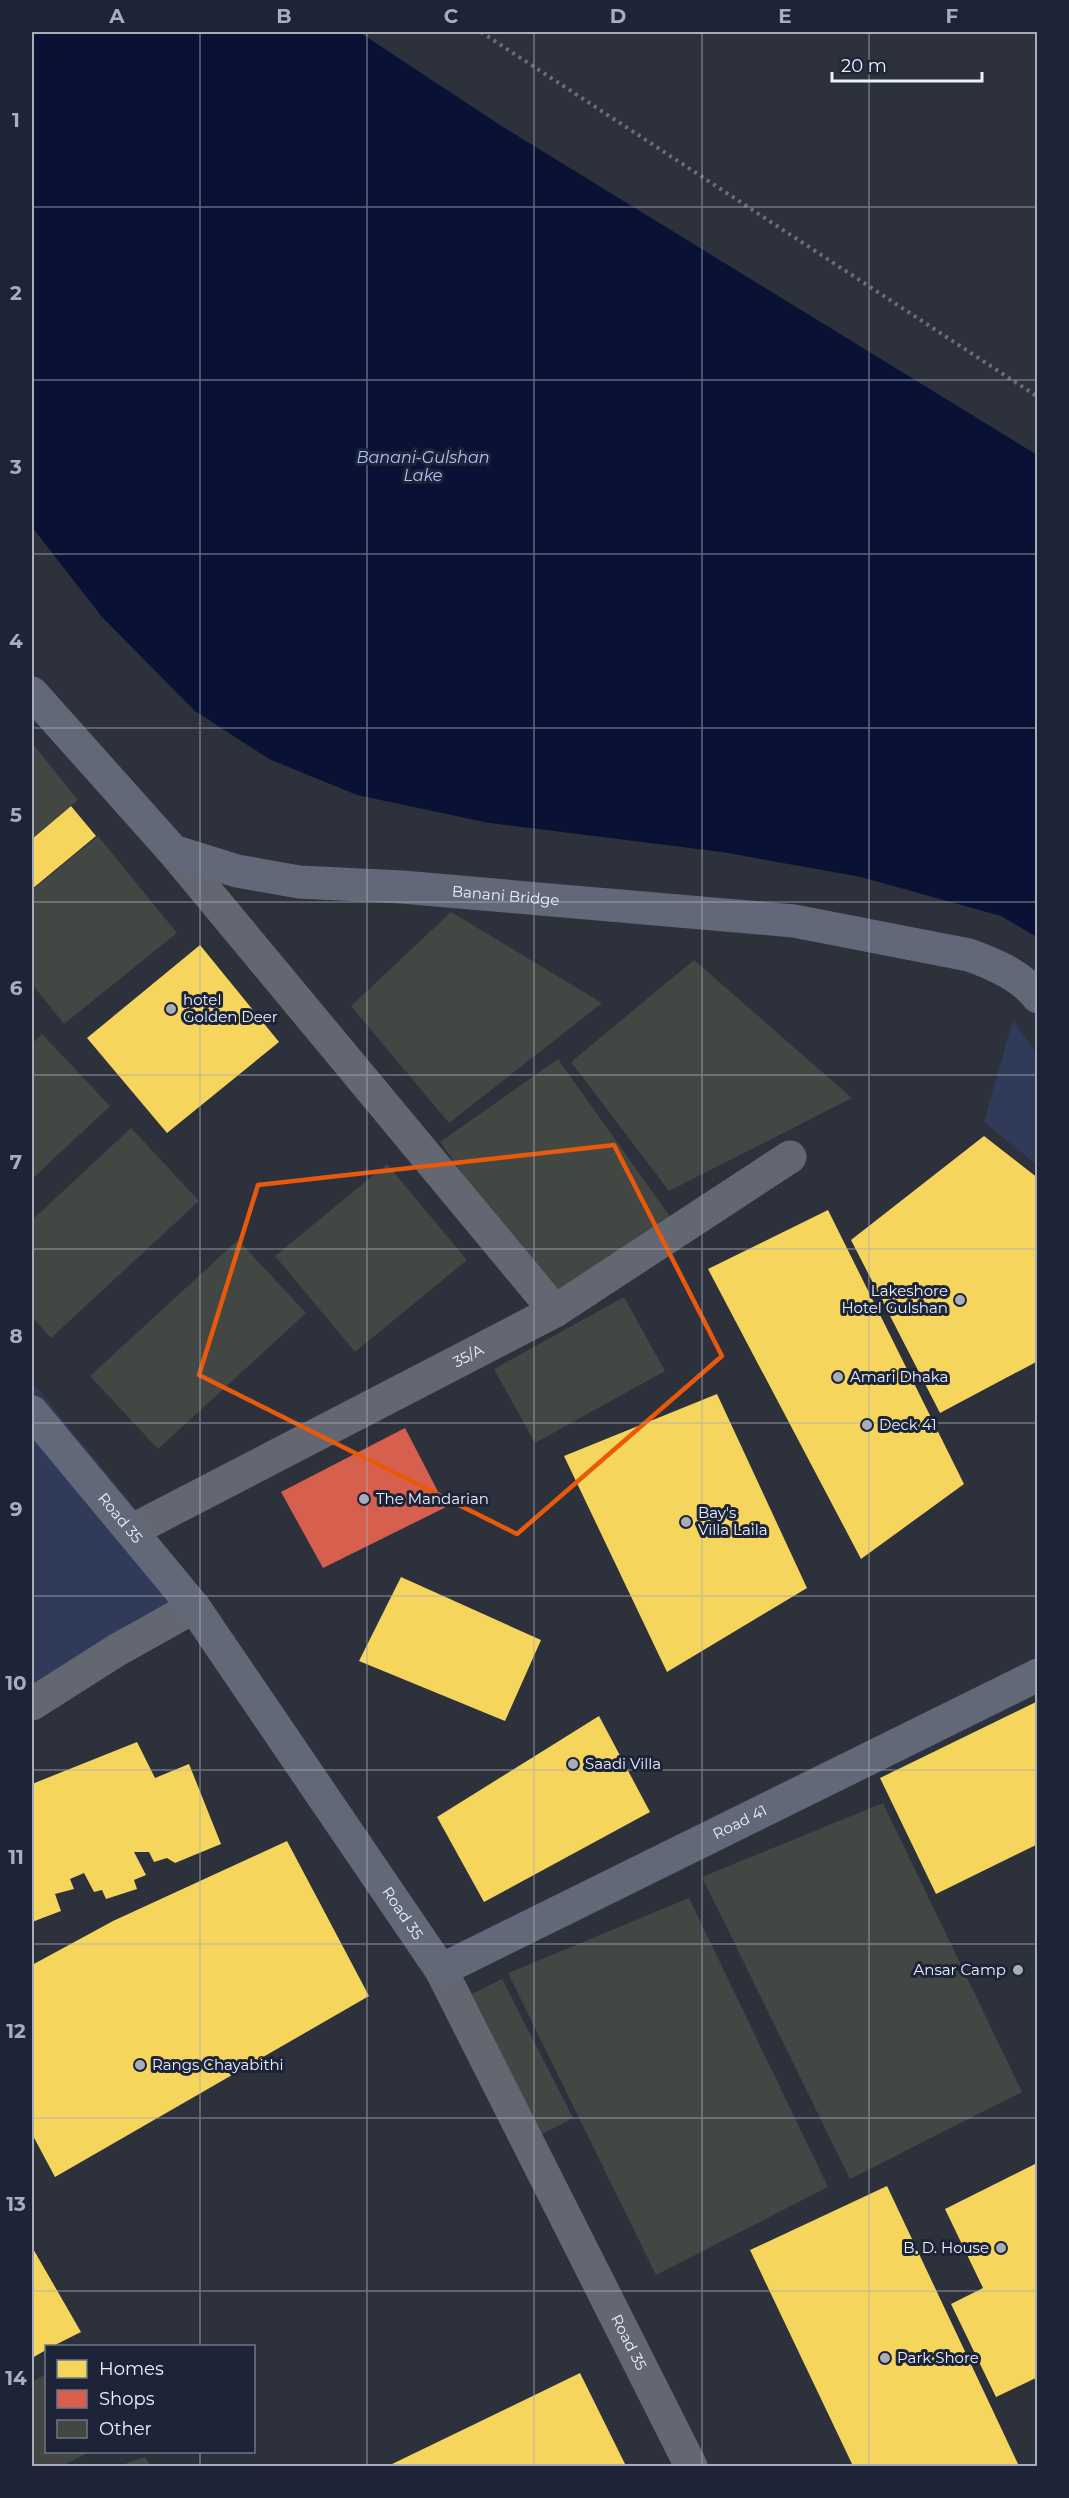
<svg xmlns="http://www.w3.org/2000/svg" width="1069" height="2498" font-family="Montserrat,sans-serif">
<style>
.green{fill:#2f3b59}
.water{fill:#091134}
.homes{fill:#f6d55c}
.shops{fill:#d6604d}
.building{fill:#424744}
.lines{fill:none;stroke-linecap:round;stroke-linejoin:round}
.path{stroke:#696e78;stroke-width:4;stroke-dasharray:3 4.5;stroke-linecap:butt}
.minor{stroke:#626772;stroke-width:33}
.secondary{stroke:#626878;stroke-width:33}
.marked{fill:none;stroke:#e8590c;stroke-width:4.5;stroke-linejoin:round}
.grid{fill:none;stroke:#a8adb9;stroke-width:1.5;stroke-opacity:0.55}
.poi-dot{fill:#a8adb9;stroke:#1d2437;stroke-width:2}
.labels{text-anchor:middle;stroke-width:6;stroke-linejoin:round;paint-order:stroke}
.street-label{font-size:15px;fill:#eaf0fd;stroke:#1d2437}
.poi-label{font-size:15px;fill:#eaf0fd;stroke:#1d2437;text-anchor:start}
.water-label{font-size:16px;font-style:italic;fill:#aec5fd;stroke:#1d2437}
.neatline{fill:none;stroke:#a8adb9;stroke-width:2}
.grid-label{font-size:20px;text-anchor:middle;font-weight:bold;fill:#a8adb9}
</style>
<rect width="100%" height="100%" fill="#2c313c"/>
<!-- green -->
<path class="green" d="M 1013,1020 L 1037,1054 L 1037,1165 L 984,1122 Z
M 32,1382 L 202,1591 L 32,1693 Z"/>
<!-- water -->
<path class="water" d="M 32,32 L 359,32 L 503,127 L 1037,455 L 1037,937 L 1001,916 L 861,877 L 722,852 L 489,823 L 357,795 L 269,759 L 195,711 L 102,617 L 32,527 Z"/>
<!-- homes -->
<path class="homes" d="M 71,806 L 96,836 L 32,889 L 32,839 Z
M 200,945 L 279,1042 L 167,1133 L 87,1038 Z
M 984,1136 L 1038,1178 L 1038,1361 L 940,1413 L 851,1240 Z
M 828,1210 L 964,1484 L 861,1559 L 708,1269 Z
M 717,1394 L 807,1588 L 667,1672 L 564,1456 Z
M 401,1577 L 541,1640 L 505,1721 L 359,1661 Z
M 1038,1701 L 1038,1844 L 936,1894 L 880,1778 Z
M 599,1716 L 650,1812 L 484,1902 L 437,1817 Z
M 137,1742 L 155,1778 L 189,1764 L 221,1844 L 175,1863 L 167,1858 L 154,1862 L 149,1852 L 134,1852 L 146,1875 L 134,1880 L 137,1889 L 106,1899 L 102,1890 L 94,1892 L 84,1873 L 70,1879 L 74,1889 L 55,1894 L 61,1911 L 32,1922 L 32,1784 Z
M 287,1841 L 369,1996 L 55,2177 L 32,2134 L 32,1965 L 113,1921 Z
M 1035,2164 L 1038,2170 L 1038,2377 L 996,2397 L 951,2304 L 983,2288 L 945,2209 Z
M 887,2186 L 1019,2466 L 853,2466 L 750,2250 Z
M 32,2247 L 81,2332 L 53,2346 L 46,2346 L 46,2350 L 32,2358 Z
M 580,2373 L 626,2466 L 388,2466 Z"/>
<!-- shops -->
<path class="shops" d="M 405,1428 L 446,1507 L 323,1568 L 281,1492 Z"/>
<!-- building -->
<path class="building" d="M 32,743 L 78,800 L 32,838 Z
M 98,836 L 177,933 L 64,1024 L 32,984 L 32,890 Z
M 451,912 L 602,1003 L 449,1123 L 351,1006 Z
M 694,960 L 852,1098 L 669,1191 L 571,1062 Z
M 42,1034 L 110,1106 L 32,1179 L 32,1044 Z
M 558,1059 L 671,1218 L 552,1301 L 440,1142 Z
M 131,1128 L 199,1201 L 51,1338 L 32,1317 L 32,1220 Z
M 387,1164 L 467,1260 L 355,1352 L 275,1256 Z
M 238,1240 L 306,1313 L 158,1449 L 90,1376 Z
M 624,1297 L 665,1371 L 535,1443 L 494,1369 Z
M 883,1803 L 1022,2092 L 850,2179 L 702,1877 Z
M 689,1898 L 828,2187 L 656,2275 L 508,1973 Z
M 502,1979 L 573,2118 L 536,2137 L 466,1997 Z
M 46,2374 L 46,2452 L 89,2452 L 62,2466 L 32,2466 L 32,2382 Z
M 145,2457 L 151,2466 L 119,2466 Z"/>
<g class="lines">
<!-- path -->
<path class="path" d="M 481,32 L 1038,397"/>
<!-- minor -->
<g class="minor">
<path d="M 173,851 L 555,1311"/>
<path id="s1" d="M 131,1531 L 555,1311 L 790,1157"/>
<path d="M 32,1704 L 117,1650 L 194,1607"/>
<path id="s2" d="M 441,1970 L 691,2466"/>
</g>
<!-- secondary -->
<g class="secondary">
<path id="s3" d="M 32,693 L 173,851 L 237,871 L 299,882 L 402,887 L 794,921 L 969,955 C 994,964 1022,976 1038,997"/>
<path id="s4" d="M 32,1412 L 194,1607 L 441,1970 L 1038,1675"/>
</g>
</g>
<!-- marked area -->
<path class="marked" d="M 614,1145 L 722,1356 L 517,1534 L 199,1375 L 258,1185 Z"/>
<!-- grid -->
<path class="grid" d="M 200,32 L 200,2346M 367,32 L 367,2466M 534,32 L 534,2466M 702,32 L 702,2466M 869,32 L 869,2466M 32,207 L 1038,207M 32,380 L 1038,380M 32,554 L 1038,554M 32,728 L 1038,728M 32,902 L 1038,902M 32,1075 L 1038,1075M 32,1249 L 1038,1249M 32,1423 L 1038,1423M 32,1596 L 1038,1596M 32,1770 L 1038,1770M 32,1944 L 1038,1944M 32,2118 L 1038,2118M 32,2291 L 1038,2291M 200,2452 L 200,2466"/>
<!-- markers -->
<g class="poi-dot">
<circle cx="171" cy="1009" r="6"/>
<circle cx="960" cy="1300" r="6"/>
<circle cx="838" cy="1377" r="6"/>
<circle cx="867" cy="1425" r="6"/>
<circle cx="364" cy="1499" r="6"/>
<circle cx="686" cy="1522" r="6"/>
<circle cx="573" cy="1764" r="6"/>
<circle cx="1018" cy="1970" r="6"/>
<circle cx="140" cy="2065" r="6"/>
<circle cx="1001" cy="2248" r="6"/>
<circle cx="885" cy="2358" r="6"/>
</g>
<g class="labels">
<!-- street labels -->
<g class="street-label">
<text dy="5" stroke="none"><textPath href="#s3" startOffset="549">Banani Bridge</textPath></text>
<text dy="5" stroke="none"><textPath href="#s1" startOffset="380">35/A</textPath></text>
<text dy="5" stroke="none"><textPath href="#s4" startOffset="138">Road 35</textPath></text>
<text dy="5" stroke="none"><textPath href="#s4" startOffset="1026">Road 41</textPath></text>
<text dy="5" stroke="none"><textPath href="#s4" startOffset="624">Road 35</textPath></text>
<text dy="5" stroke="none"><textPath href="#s2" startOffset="417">Road 35</textPath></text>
</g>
<!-- poi labels -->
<g class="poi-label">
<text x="183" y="1005">hotel<tspan x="183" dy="17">Golden Deer</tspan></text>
<text x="948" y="1296" text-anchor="end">Lakeshore<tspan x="948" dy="17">Hotel Gulshan</tspan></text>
<text x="850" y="1382">Amari Dhaka</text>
<text x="879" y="1430">Deck 41</text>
<text x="376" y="1504">The Mandarian</text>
<text x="698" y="1518">Bay's<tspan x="698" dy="17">Villa Laila</tspan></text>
<text x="585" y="1769">Saadi Villa</text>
<text x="1006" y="1975" text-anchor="end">Ansar Camp</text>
<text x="152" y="2070">Rangs Chayabithi</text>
<text x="989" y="2253" text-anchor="end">B. D. House</text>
<text x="897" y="2363">Park Shore</text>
</g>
<!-- water labels -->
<g class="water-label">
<text x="423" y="463">Banani-Gulshan<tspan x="423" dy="18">Lake</tspan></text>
</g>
</g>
<!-- border -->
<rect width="1069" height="2498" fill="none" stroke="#1d2437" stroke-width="66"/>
<!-- legend -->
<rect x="45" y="2345" width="210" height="108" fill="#1d2437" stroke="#6f7686" stroke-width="1.5"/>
<rect x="57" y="2360" width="30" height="18" fill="#f6d55c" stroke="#6f7686" stroke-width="1.5"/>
<text x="99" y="2375" font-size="18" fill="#eaf0fd">Homes</text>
<rect x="57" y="2390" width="30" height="18" fill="#d6604d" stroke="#6f7686" stroke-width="1.5"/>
<text x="99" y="2405" font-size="18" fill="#eaf0fd">Shops</text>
<rect x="57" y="2420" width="30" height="18" fill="#424744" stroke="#6f7686" stroke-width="1.5"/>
<text x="99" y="2435" font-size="18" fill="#eaf0fd">Other</text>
<!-- scale -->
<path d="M832 72v9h150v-9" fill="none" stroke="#eaf0fd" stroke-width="3"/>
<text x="841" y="72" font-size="18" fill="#eaf0fd" stroke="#1d2437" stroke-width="4.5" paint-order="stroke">20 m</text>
<rect x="33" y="33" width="1003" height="2432" class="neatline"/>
<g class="grid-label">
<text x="117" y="23">A</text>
<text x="284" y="23">B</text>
<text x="451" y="23">C</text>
<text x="618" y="23">D</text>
<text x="785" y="23">E</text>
<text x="952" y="23">F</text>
<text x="16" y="127">1</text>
<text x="16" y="300">2</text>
<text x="16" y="474">3</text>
<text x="16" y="648">4</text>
<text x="16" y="822">5</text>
<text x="16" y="995">6</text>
<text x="16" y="1169">7</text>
<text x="16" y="1343">8</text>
<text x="16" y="1516">9</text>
<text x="16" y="1690">10</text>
<text x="16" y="1864">11</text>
<text x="16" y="2038">12</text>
<text x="16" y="2211">13</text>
<text x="16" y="2385">14</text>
</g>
</svg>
